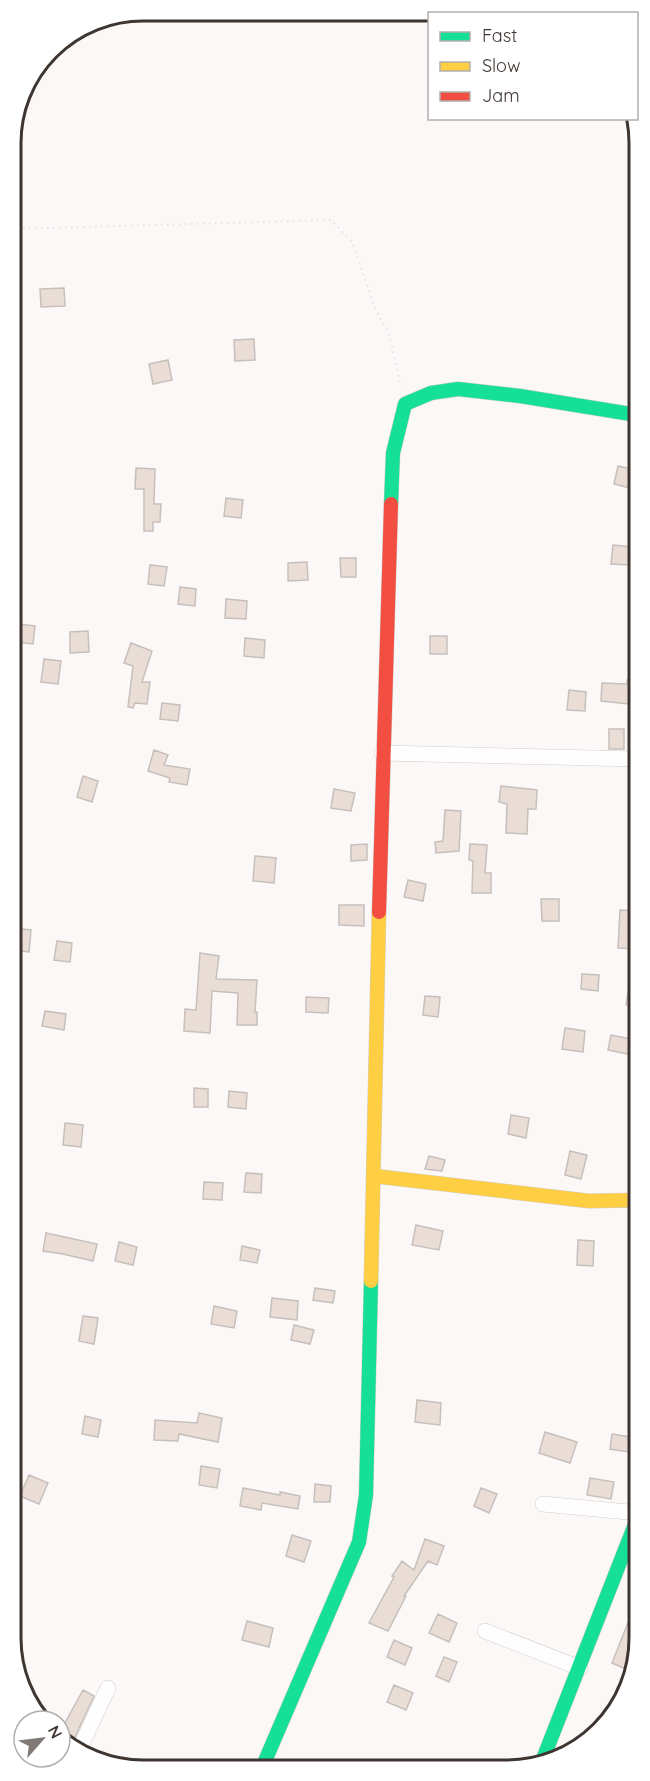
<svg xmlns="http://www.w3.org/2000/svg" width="650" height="1781" font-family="Quicksand,sans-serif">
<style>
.building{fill:#eaddd6;stroke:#c6c0bd;stroke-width:1.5}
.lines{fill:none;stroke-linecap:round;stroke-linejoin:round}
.street-casing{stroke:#d2cdc9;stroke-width:16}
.fast-casing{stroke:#d2cdc9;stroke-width:15}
.slow-casing{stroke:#d2cdc9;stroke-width:15}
.jam-casing{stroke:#d2cdc9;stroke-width:15}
.path{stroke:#e4e3e2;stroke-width:2;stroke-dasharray:1.5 4.5;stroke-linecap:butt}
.street{stroke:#fefefe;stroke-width:15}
.fast{stroke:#16e098;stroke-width:14}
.slow{stroke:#ffcf43;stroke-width:14}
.jam{stroke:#f24e42;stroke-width:14}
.rim{fill:none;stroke:#3f3530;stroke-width:3}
</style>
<rect width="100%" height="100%" fill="#fbf8f7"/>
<!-- building -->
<path class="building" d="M 64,288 L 65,306 L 41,307 L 40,289 Z
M 254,339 L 255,360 L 235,361 L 234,340 Z
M 168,360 L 172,380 L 153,384 L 149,364 Z
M 618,466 L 637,470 L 634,489 L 614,484 Z
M 136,468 L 155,469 L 154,504 L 161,504 L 160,522 L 153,522 L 153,531 L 144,531 L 144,489 L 135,489 Z
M 226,498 L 243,500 L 241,518 L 224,516 Z
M 613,545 L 633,547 L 631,565 L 611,564 Z
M 340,558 L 356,558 L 356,577 L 341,577 Z
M 307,562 L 308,580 L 288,581 L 288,563 Z
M 150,565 L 167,567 L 164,586 L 148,584 Z
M 180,587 L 196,589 L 195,606 L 178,604 Z
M 226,599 L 247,601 L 246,619 L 225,618 Z
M 18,624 L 35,626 L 33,644 L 16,642 Z
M 88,631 L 89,652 L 70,653 L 70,632 Z
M 430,636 L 447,636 L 447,654 L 430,654 Z
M 245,638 L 265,640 L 264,658 L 244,656 Z
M 131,643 L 152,651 L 142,682 L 150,682 L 147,704 L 135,703 L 133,708 L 128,707 L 133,666 L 124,663 Z
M 44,659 L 61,661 L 58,684 L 41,682 Z
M 627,680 L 638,680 L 638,705 L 601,701 L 602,683 L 627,684 Z
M 569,690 L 586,692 L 585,711 L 567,710 Z
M 162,703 L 180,705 L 178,721 L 160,719 Z
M 609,729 L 624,729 L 624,749 L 609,749 Z
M 154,750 L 168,755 L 164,765 L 190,769 L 187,785 L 169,782 L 170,778 L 148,771 Z
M 83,776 L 98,781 L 92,802 L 77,797 Z
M 501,786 L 537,790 L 536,809 L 528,809 L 527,834 L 506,833 L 507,804 L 499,802 Z
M 334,789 L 355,793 L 351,811 L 331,808 Z
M 445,810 L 461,811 L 459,851 L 436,853 L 435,842 L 443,841 Z
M 367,844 L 367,860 L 351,861 L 351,845 Z
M 470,844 L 487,845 L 485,873 L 491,873 L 491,893 L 472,893 L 473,861 L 469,860 Z
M 255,856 L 276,858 L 274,883 L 253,881 Z
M 408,880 L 426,884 L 423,901 L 404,897 Z
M 541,899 L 559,899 L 559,921 L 542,921 Z
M 339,905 L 364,905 L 364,926 L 339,925 Z
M 620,910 L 637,911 L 636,949 L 618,948 Z
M 12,928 L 31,930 L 29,952 L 12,950 Z
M 57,941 L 72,943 L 70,962 L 54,960 Z
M 200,953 L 219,956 L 216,979 L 257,980 L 255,1012 L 257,1012 L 257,1025 L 237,1025 L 238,993 L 212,991 L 210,1033 L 184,1031 L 185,1009 L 196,1010 Z
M 632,969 L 638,970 L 638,1007 L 626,1005 Z
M 582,974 L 599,975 L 598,991 L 581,989 Z
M 425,996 L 440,997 L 438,1017 L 423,1015 Z
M 306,997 L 329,998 L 328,1013 L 306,1012 Z
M 45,1011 L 66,1014 L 64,1030 L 42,1026 Z
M 565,1028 L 585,1031 L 583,1052 L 562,1049 Z
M 611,1035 L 631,1039 L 628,1054 L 608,1050 Z
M 194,1088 L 208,1089 L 208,1107 L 194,1107 Z
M 229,1091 L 247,1093 L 246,1109 L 228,1107 Z
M 511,1115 L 529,1118 L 526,1138 L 508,1134 Z
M 65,1123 L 83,1125 L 81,1147 L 63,1145 Z
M 570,1151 L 587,1155 L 581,1179 L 565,1175 Z
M 429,1156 L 445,1160 L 442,1171 L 425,1169 Z
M 246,1173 L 262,1174 L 261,1193 L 244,1192 Z
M 204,1182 L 223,1183 L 222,1200 L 203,1199 Z
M 416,1225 L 443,1231 L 439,1250 L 412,1245 Z
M 46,1233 L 97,1244 L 93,1261 L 63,1254 L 43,1251 Z
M 578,1240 L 594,1241 L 593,1266 L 577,1265 Z
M 119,1242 L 137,1247 L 133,1265 L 115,1261 Z
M 242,1246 L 260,1250 L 257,1263 L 240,1260 Z
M 315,1288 L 335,1291 L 333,1303 L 313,1300 Z
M 272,1298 L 298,1301 L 297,1320 L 270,1317 Z
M 214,1306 L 237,1311 L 234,1328 L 211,1324 Z
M 83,1316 L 98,1318 L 94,1344 L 79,1341 Z
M 294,1325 L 314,1330 L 310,1344 L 291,1340 Z
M 417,1400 L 441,1403 L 440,1425 L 415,1422 Z
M 199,1413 L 222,1418 L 218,1442 L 179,1434 L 178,1441 L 154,1440 L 155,1420 L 197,1423 Z
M 85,1416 L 101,1420 L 98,1437 L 82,1434 Z
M 545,1432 L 577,1442 L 570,1463 L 539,1453 Z
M 612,1434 L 637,1438 L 635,1453 L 610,1449 Z
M 201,1466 L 220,1469 L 217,1488 L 199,1485 Z
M 29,1475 L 48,1483 L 39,1504 L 20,1496 Z
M 590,1478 L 614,1482 L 611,1499 L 587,1495 Z
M 315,1484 L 331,1486 L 330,1502 L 314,1502 Z
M 243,1488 L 280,1495 L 280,1492 L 300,1496 L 298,1509 L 262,1503 L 261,1510 L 240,1506 Z
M 481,1488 L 497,1494 L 489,1513 L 474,1506 Z
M 292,1535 L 311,1541 L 304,1562 L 286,1556 Z
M 425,1539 L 444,1546 L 437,1565 L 428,1561 L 404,1596 L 406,1596 L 388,1631 L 369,1623 L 394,1577 L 392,1576 L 402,1561 L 414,1570 Z
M 438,1614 L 457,1623 L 449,1642 L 429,1633 Z
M 629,1620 L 639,1624 L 639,1638 L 628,1670 L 612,1663 Z
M 247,1621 L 273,1628 L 269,1647 L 242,1640 Z
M 394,1640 L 412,1648 L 405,1665 L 387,1657 Z
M 444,1657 L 457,1662 L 449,1682 L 436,1676 Z
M 394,1685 L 413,1693 L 406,1710 L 387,1702 Z
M 83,1690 L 94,1696 L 74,1739 L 60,1732 Z"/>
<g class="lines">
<defs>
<path id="street" d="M 382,753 L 638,759
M 543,1504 L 639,1513
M 485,1631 L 580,1668
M 80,1748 L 108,1688"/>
<path id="fast" d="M 391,504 L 393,453 L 405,404 L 431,393 L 458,389 L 520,396 L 637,415
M 541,1764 L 639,1514
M 262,1768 L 359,1542 L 366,1495 L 371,1281"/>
<path id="slow" d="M 374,1176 L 589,1201 L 639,1200
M 371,1281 L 379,912"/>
<path id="jam" d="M 379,912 L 391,504"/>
</defs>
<!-- street casing -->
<use href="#street" class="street-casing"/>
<!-- fast casing -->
<use href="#fast" class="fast-casing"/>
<!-- slow casing -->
<use href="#slow" class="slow-casing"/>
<!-- jam casing -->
<use href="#jam" class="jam-casing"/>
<!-- path -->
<path class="path" d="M 11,229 L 331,220 L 352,242 L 376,311 L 389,334 L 401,387"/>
<!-- street -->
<use href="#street" class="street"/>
<!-- fast -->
<use href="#fast" class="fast"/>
<!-- slow -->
<use href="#slow" class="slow"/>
<!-- jam -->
<use href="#jam" class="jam"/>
</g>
<!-- crop -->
<path d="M0 0H650V1781H0ZM143 21H507A122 122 0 0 1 629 143V1638A122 122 0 0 1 507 1760H143A122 122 0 0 1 21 1638V143A122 122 0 0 1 143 21Z" fill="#fff" fill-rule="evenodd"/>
<path class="rim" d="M143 21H507A122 122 0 0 1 629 143V1638A122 122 0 0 1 507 1760H143A122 122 0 0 1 21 1638V143A122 122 0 0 1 143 21Z"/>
<!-- legend -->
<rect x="428" y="12" width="210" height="108" fill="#ffffff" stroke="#b2aeac" stroke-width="1.5"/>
<rect x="440" y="32" width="30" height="9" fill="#16e098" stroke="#b2aeac" stroke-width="1.5"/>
<text x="482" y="42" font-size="18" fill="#3f3530">Fast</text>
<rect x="440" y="62" width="30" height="9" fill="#ffcf43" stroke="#b2aeac" stroke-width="1.5"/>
<text x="482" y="72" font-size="18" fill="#3f3530">Slow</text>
<rect x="440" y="92" width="30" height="9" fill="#f24e42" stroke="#b2aeac" stroke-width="1.5"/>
<text x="482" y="102" font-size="18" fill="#3f3530">Jam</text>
<!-- north arrow -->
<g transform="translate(42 1739) rotate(62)"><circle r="28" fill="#ffffff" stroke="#b2aeac" stroke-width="1.5"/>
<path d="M0-4.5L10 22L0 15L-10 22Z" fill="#817976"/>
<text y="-9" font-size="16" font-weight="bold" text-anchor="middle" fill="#3f3530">N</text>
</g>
</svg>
